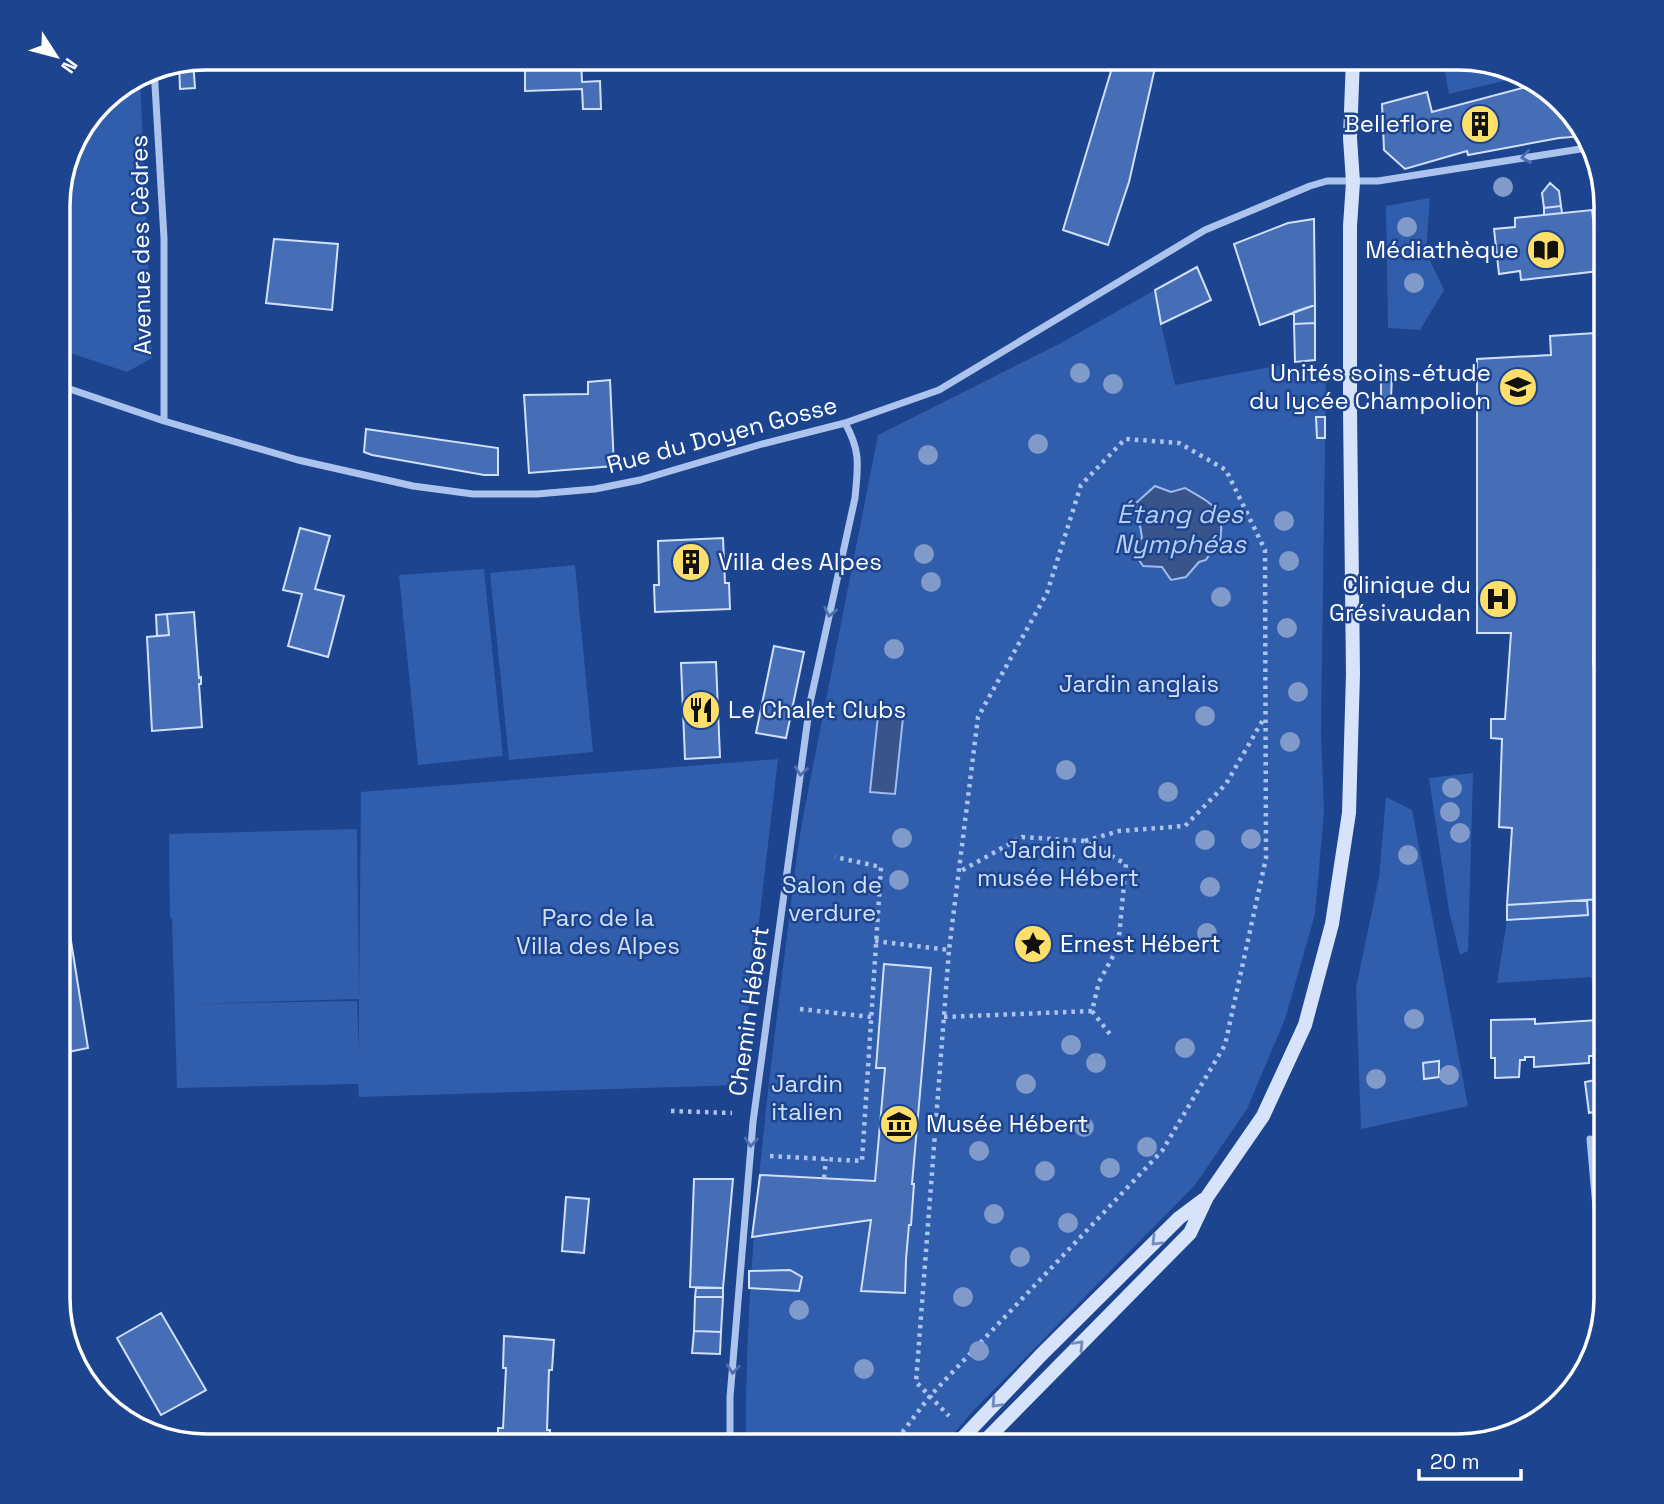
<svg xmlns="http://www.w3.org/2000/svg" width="1664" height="1504" font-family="'Space Grotesk',sans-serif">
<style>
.green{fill:#305dac;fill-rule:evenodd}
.water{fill:#38548b;stroke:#9ebdef;stroke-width:2}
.building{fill:#456eb6;stroke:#d1e0f9;stroke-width:2}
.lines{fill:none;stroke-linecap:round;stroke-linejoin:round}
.path{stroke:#abc3ed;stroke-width:4.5;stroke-dasharray:3.5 5;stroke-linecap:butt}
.street{stroke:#abc3ed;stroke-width:7}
.secondary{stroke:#d7e3fa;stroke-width:14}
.tree{fill:#809ac9}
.oneway{stroke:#4f70af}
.oneway2{stroke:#718cbf}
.labels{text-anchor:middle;stroke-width:5;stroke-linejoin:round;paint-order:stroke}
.poi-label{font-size:24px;fill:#fff;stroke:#1d448e;text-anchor:end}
.street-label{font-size:24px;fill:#fff;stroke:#1d448e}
.park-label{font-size:24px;fill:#d1e0f9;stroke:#1d448e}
.water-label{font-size:26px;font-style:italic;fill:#b7cef4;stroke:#1d448e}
.rim{fill:none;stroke:#fff;stroke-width:3.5}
</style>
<rect width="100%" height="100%" fill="#1d448e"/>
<!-- green -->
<path class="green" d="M 1381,58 L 1439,58 L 1381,71 Z
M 1480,62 L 1514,69 L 1524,76 L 1449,94 L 1445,72 Z
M 140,75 L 152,358 L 127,372 L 58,349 L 58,196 L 73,141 L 108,95 Z
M 1602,185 L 1606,206 L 1606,308 L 1599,304 L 1599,271 L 1592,210 Z
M 1430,198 L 1426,252 L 1444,290 L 1420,330 L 1388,328 L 1386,206 Z
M 1155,290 L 1161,324 L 1175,385 L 1282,365 L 1285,373 L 1326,371 L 1321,731 L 1324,812 L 1315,914 L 1285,1019 L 1247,1109 L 1195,1185 L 972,1412 L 943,1446 L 746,1446 C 744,1248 773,1051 797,855 L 802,822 L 878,435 L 1059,344 Z
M 575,565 L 593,752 L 509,760 L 490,573 Z
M 484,569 L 503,756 L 418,765 L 399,575 Z
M 1600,732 L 1606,733 L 1606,1072 L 1599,1056 L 1599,1020 L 1591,977 L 1497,983 L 1507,920 L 1588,915 L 1587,900 L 1601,898 Z
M 778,759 L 740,1085 L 359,1097 L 358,1084 L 177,1088 L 172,919 L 170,918 L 169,834 L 357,829 L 359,998 L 361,792 ZM 359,999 L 359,1054 L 357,1001 L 185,1004 Z
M 1473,773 L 1468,951 L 1460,955 L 1449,911 L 1429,778 Z
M 1386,797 L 1412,810 L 1468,1106 L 1361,1129 L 1356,988 L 1379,877 Z"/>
<!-- water -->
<path class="water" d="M 1155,486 L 1171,492 L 1185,488 C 1215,505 1227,510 1219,547 L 1209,555 L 1206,560 L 1199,562 L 1186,577 L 1171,580 L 1162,567 L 1143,566 L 1134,552 L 1142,537 L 1136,503 Z
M 879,706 L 904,708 L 895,794 L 870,792 Z"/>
<!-- building -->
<path class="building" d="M 525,58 L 581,58 L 582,82 L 600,81 L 601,109 L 583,109 L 582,89 L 525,91 Z
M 1115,58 L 1161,58 L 1154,72 L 1129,182 L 1108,245 L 1063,230 Z
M 193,60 L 195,88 L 180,89 L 179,63 Z
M 1537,84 L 1562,101 L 1586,136 L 1559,138 L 1468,155 L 1467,151 L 1405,169 L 1384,150 L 1382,104 L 1427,92 L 1432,112 Z
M 1550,183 L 1559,191 L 1561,206 L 1544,208 L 1542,193 Z
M 1561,206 L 1562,213 L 1544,215 L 1544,208 Z
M 1592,210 L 1599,271 L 1521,280 L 1520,271 L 1499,274 L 1494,229 L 1515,227 L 1515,218 Z
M 1314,219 L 1315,305 L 1260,325 L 1234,244 L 1288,223 Z
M 274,239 L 338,244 L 332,310 L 266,303 Z
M 1197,267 L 1211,300 L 1161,324 L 1155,290 Z
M 1315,305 L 1315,323 L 1294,324 L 1294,312 Z
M 1315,323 L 1315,360 L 1295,362 L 1294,324 Z
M 1595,333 L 1600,471 L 1595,471 L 1593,664 L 1599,663 L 1601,899 L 1507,905 L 1512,828 L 1499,827 L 1502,739 L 1491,738 L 1491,719 L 1505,719 L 1511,633 L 1477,633 L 1477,359 L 1551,355 L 1550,336 Z
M 1381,373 L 1392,374 L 1391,399 L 1381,398 Z
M 610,380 L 614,466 L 529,473 L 524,395 L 588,394 L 588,382 Z
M 1316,417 L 1325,417 L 1325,438 L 1317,438 Z
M 366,429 L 498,448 L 498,475 L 484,475 L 372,455 L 364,452 Z
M 300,528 L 330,536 L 315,589 L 344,596 L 328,657 L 288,646 L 302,594 L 283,590 Z
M 723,538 L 725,583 L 729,583 L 730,609 L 655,612 L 654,585 L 659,585 L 658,541 Z
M 194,612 L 199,678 L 201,677 L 201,684 L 199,684 L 202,727 L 152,731 L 147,637 L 169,635 L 167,614 Z
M 167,614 L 169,635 L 157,636 L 156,615 Z
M 774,646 L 804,652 L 786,738 L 756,733 Z
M 716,662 L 720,757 L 685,759 L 681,663 Z
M 58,859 L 88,1048 L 58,1054 Z
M 1587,900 L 1588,915 L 1507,920 L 1507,905 Z
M 884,964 L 931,968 L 912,1184 L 914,1184 L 911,1225 L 909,1225 L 906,1259 L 905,1293 L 861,1291 L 871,1220 L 752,1237 L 760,1175 L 875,1181 L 885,1068 L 876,1068 Z
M 1535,1019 L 1535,1024 L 1599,1020 L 1599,1056 L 1589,1056 L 1589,1063 L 1534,1067 L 1534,1057 L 1525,1057 L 1525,1060 L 1520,1060 L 1519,1077 L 1495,1078 L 1495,1058 L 1491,1058 L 1491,1020 Z
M 1439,1061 L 1439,1077 L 1424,1079 L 1423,1063 Z
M 1606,1078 L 1606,1109 L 1589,1113 L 1585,1082 Z
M 694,1179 L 733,1179 L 723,1288 L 690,1287 Z
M 566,1197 L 589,1199 L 584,1253 L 562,1251 Z
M 790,1270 L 802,1277 L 799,1291 L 749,1288 L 749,1271 Z
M 696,1288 L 723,1288 L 723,1297 L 695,1297 Z
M 695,1297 L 723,1297 L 721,1332 L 694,1331 Z
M 161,1313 L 206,1390 L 161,1415 L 117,1338 Z
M 694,1331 L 721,1332 L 720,1354 L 692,1353 Z
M 504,1336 L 554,1340 L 552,1370 L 549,1370 L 547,1430 L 550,1430 L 549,1446 L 498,1446 L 498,1428 L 503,1428 L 506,1368 L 503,1368 Z"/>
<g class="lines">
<!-- path -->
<path class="path" d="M 1085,841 L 1119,831 L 1185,826 L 1226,784 L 1264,718
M 875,941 L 949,950 L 916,1382 L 949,1416
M 800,1009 L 871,1017
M 1092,1011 L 1112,1037
M 944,1017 L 1092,1011 L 1099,982 L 1118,947 L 1126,864 L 1084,841 L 1022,837 L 959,872
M 671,1111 L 732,1113
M 770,1156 L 862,1161 L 881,867 L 835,857
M 824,1178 L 826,1159
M 892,1446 L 930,1396 L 1162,1151 L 1225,1045 L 1266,858 L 1265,550 L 1226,470 L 1179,443 L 1125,439 L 1081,485 L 1047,593 L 978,717 L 949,950"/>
<!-- street -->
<path class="street" d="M 154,68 L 164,238 L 164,421
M 58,385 L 164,421 L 298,460 L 413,486 L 473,494 L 537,494 L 595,489 L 640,480 L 762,444 L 845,423 L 939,390 L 1205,230 L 1310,186 L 1327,181 L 1378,181 L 1593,147
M 1590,1139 L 1605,1310
M 730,1446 L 730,1397 L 753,1122 L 810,703 L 855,498 C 858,466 861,451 845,423"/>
<!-- secondary -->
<path class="secondary" d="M 955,1446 L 1041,1355 L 1179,1218 L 1203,1200
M 980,1446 L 1190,1233 L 1207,1197 L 1263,1116 L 1305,1025 L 1332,924 L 1349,813 L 1353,674 L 1350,409 L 1350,226 L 1353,182 L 1350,138 L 1353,58"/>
</g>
<!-- trees -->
<g class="tree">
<circle cx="1503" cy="187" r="10"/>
<circle cx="1407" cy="227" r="10"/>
<circle cx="1414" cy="283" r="10"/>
<circle cx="1080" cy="373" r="10"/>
<circle cx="1113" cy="384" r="10"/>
<circle cx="1038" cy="444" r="10"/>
<circle cx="928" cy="455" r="10"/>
<circle cx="1284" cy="521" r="10"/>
<circle cx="924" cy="554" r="10"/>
<circle cx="1289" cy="561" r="10"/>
<circle cx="931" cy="582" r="10"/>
<circle cx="1221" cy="597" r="10"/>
<circle cx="1287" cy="628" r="10"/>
<circle cx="894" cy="649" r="10"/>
<circle cx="1298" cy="692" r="10"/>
<circle cx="1205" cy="716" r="10"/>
<circle cx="1290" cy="742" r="10"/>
<circle cx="1066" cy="770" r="10"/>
<circle cx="1452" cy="788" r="10"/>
<circle cx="1168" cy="792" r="10"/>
<circle cx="1450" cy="812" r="10"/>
<circle cx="1460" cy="833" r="10"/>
<circle cx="902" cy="838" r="10"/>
<circle cx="1251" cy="839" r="10"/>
<circle cx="1205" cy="840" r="10"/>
<circle cx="1408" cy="855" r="10"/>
<circle cx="899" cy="880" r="10"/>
<circle cx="1210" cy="887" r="10"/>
<circle cx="1207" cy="933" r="10"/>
<circle cx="1414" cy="1019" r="10"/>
<circle cx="1071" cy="1045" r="10"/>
<circle cx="1185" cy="1048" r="10"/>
<circle cx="1096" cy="1063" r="10"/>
<circle cx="1449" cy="1075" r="10"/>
<circle cx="1376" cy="1079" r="10"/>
<circle cx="1026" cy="1084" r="10"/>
<circle cx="1084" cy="1127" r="10"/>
<circle cx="1147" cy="1147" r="10"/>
<circle cx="979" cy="1151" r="10"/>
<circle cx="1110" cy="1168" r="10"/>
<circle cx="1045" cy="1171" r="10"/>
<circle cx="994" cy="1214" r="10"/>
<circle cx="1068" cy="1223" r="10"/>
<circle cx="1020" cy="1257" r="10"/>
<circle cx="963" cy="1297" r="10"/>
<circle cx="799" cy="1310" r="10"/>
<circle cx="979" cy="1351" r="10"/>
<circle cx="864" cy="1369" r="10"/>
</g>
<!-- one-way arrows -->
<defs><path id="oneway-chevron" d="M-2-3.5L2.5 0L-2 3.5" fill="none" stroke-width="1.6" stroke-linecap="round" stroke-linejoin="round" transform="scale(1.75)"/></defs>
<g class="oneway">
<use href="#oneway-chevron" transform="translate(1526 157) rotate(171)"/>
<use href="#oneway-chevron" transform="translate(830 612) rotate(102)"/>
<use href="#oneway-chevron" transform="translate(801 771) rotate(98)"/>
<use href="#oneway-chevron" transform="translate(751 1142) rotate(95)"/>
<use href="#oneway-chevron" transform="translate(733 1369) rotate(95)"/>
</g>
<g class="oneway2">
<use href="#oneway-chevron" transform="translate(1156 1241) rotate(135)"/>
<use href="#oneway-chevron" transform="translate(1079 1345) rotate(-46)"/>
<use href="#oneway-chevron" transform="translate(996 1403) rotate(133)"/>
</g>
<!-- icons -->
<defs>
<symbol id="building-disc" viewBox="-11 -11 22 22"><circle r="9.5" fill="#fddf69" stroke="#1d448e"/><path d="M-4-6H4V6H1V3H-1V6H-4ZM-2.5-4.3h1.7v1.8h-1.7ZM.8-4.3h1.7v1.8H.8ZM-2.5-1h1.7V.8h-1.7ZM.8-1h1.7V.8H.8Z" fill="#111"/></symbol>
<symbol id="library-disc" viewBox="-11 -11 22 22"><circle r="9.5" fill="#fddf69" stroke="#1d448e"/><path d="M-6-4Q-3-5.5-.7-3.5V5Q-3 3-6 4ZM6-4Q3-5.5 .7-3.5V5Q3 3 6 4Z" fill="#111"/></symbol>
<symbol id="school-disc" viewBox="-11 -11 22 22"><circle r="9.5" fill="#fddf69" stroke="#1d448e"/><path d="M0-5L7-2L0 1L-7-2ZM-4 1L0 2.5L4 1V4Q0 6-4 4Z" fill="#111"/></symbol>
<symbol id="hospital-disc" viewBox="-11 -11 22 22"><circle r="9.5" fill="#fddf69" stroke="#1d448e"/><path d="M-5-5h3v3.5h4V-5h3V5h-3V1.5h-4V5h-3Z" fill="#111"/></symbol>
<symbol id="restaurant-disc" viewBox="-11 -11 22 22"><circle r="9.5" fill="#fddf69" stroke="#1d448e"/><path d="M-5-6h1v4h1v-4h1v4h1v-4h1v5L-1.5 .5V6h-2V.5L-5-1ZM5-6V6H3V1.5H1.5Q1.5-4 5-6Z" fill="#111"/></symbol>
<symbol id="sight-disc" viewBox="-11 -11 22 22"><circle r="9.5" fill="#fddf69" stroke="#1d448e"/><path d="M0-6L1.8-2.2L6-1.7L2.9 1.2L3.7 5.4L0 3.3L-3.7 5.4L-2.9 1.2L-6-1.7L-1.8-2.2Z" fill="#111"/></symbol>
<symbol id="museum-disc" viewBox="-11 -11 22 22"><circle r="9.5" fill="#fddf69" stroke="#1d448e"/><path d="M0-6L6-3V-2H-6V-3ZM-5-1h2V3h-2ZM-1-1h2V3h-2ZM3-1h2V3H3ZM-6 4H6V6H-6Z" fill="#111"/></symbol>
</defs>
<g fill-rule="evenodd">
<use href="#building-disc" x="1458" y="102" width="44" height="44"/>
<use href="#library-disc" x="1524" y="228" width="44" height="44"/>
<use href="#school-disc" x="1496" y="365" width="44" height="44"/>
<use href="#building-disc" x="669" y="540" width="44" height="44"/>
<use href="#hospital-disc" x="1476" y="577" width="44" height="44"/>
<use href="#restaurant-disc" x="679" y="688" width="44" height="44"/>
<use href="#sight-disc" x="1011" y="922" width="44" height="44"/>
<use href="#museum-disc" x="877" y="1102" width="44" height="44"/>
</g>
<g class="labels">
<!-- poi labels -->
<g class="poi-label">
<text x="1453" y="132">Belleflore</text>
<text x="1519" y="258">Médiathèque</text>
<text x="1491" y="381">Unités soins-étude<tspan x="1491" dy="28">du lycée Champolion</tspan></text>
<text x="718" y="570" text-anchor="start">Villa des Alpes</text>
<text x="1471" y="593">Clinique du<tspan x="1471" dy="28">Grésivaudan</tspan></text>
<text x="728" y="718" text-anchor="start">Le Chalet Clubs</text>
<text x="1060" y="952" text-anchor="start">Ernest Hébert</text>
<text x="926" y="1132" text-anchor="start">Musée Hébert</text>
</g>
<!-- street labels -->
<g class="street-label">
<text transform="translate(141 245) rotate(-91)" y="8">Avenue des Cèdres</text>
<text transform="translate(722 435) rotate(-15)" y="8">Rue du Doyen Gosse</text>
<text transform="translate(749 1011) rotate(-82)" y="8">Chemin Hébert</text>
</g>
<!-- park labels -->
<g class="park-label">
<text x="1139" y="692">Jardin anglais</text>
<text x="1058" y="858">Jardin du<tspan x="1058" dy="28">musée Hébert</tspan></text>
<text x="832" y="893">Salon de<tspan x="832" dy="28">verdure</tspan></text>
<text x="598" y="926">Parc de la<tspan x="598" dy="28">Villa des Alpes</tspan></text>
<text x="807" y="1092">Jardin<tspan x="807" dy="28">italien</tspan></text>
</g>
<!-- water labels -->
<g class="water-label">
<text x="1180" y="523">Étang des<tspan x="1180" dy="30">Nymphéas</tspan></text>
</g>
</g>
<!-- crop -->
<path d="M0 0H1664V1504H0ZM206 70H1458A136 136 0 0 1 1594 206V1298A136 136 0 0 1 1458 1434H206A136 136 0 0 1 70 1298V206A136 136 0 0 1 206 70Z" fill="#1d448e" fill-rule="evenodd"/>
<path class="rim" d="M206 70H1458A136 136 0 0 1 1594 206V1298A136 136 0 0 1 1458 1434H206A136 136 0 0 1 70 1298V206A136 136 0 0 1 206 70Z"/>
<!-- north arrow -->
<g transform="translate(56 56) rotate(126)" stroke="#1d448e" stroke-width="5" paint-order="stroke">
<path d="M0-5L12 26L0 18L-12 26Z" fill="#ffffff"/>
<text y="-10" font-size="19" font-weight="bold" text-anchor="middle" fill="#ffffff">N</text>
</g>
<!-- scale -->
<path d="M1419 1469v10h102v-10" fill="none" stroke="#ffffff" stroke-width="3.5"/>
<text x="1430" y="1469" font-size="21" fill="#ffffff" stroke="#1d448e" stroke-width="5" paint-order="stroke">20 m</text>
</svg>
